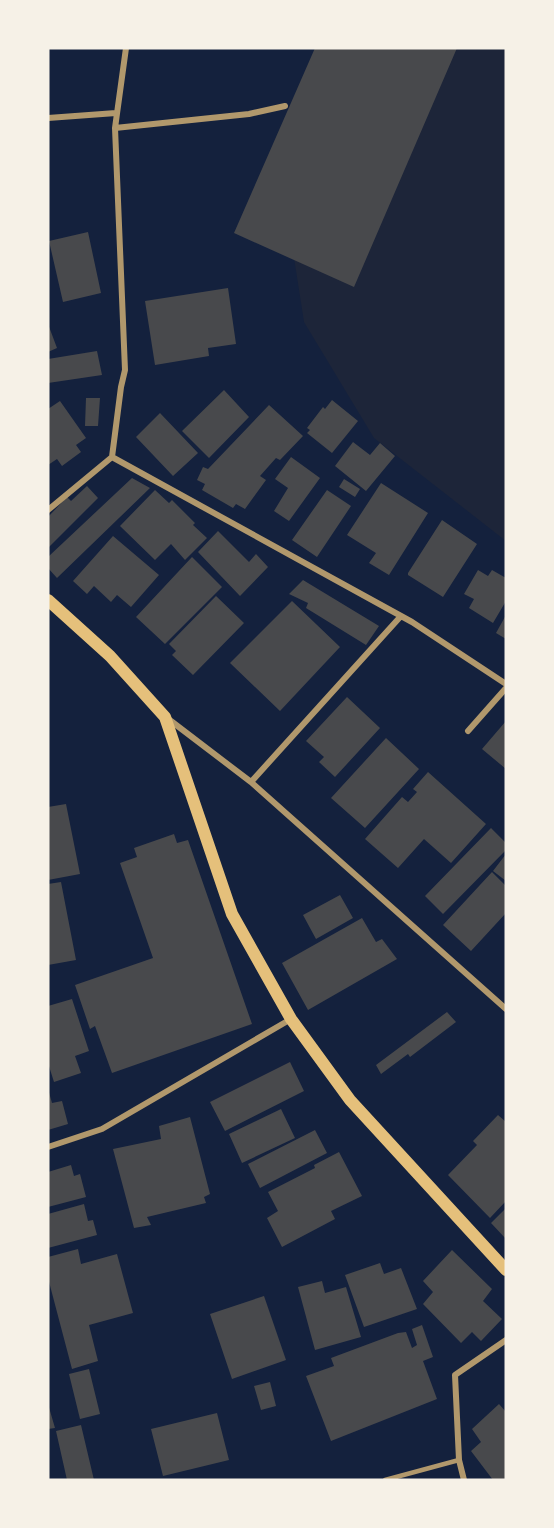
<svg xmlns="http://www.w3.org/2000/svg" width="554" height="1528" font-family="Commissioner,sans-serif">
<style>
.green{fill:#1d2539}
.building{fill:#48494c}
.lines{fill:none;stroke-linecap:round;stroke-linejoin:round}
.service{stroke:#b1986c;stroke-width:4.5}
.minor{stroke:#b1986c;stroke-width:6}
.secondary{stroke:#e5c07b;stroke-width:12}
</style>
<rect width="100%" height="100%" fill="#14213d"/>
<!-- green -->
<path class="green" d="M 367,48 L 506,48 L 506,541 L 374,438 L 304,322 L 294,258 Z"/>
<!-- building -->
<path class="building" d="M 315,48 L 457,48 L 354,287 L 234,233 Z
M 88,232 L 101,293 L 63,302 L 49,241 Z
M 228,288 L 236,344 L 208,348 L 209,356 L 155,365 L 145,301 Z
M 48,324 L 57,348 L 48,352 Z
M 97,351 L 102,375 L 48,383 L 48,359 Z
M 224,390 L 249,417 L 209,458 L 182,431 Z
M 86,398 L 100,398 L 98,426 L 85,426 Z
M 332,400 L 358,421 L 332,453 L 307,433 L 310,430 L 307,428 L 323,407 L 325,409 Z
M 60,401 L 86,438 L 76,445 L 81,452 L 62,466 L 57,459 L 48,465 L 48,409 Z
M 269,405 L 303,436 L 280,460 L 276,458 L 260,476 L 266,480 L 245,509 L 236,504 L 233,508 L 202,490 L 205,484 L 197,480 L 203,467 L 208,469 Z
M 160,413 L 198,453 L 173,476 L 136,437 Z
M 353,442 L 370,455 L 380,443 L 395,456 L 366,491 L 335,466 Z
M 291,457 L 320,478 L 289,521 L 274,511 L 288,488 L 275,479 Z
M 132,478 L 150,488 L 57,578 L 48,568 L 48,557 Z
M 344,479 L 360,489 L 355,497 L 339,487 Z
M 381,483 L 428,513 L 389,575 L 369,563 L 376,553 L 347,535 Z
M 87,486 L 98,498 L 48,548 L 48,517 L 67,497 L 71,501 Z
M 155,490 L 169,503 L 172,500 L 195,523 L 193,525 L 207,538 L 185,560 L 171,544 L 155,560 L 120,526 Z
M 327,490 L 351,506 L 317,557 L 292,540 Z
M 442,520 L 477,544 L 443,597 L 408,575 L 408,573 Z
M 218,531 L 249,562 L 256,554 L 268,567 L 240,596 L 198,552 Z
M 113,536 L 159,575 L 131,607 L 117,595 L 111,602 L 94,586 L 87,594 L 73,581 Z
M 192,557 L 222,587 L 165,644 L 136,617 Z
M 478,570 L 488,576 L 492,570 L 506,578 L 506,601 L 493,623 L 469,608 L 474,599 L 464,594 Z
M 303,580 L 379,626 L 366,645 L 306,608 L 308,603 L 289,594 Z
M 216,596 L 244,623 L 193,675 L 172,655 L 176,651 L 169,644 Z
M 292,601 L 340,647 L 280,711 L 230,663 Z
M 506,615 L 506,639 L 496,633 Z
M 347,697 L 380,728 L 335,777 L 319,762 L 324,757 L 306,741 Z
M 506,721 L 506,769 L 482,749 Z
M 386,738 L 419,769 L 365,828 L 331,798 Z
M 428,772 L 486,824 L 451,863 L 424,839 L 398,868 L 365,839 L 402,797 L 408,802 L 417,792 L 413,789 Z
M 66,804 L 80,874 L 48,880 L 48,807 Z
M 491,828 L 506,843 L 506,850 L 443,914 L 425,896 Z
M 174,834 L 177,843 L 188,840 L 252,1024 L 112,1073 L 95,1026 L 90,1029 L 75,985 L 153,958 L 120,863 L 137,857 L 134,848 Z
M 506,854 L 506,881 L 493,871 Z
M 492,872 L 506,886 L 506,913 L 471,951 L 443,925 Z
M 61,882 L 76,960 L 48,965 L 48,884 Z
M 340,895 L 353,918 L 316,939 L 303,915 Z
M 362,918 L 376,942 L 382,939 L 397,959 L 308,1010 L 282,963 Z
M 72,999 L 89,1051 L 75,1056 L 81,1073 L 54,1082 L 48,1063 L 48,1006 Z
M 447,1012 L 456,1022 L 410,1057 L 408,1054 L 381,1074 L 376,1065 Z
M 290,1062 L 304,1091 L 225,1131 L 210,1102 Z
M 48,1089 L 52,1103 L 62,1101 L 68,1124 L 48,1130 Z
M 281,1109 L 295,1138 L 242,1163 L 229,1134 Z
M 498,1115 L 506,1122 L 506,1201 L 490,1218 L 448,1175 L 477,1145 L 473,1141 Z
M 190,1117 L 210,1194 L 204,1197 L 206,1203 L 147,1217 L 151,1225 L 134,1228 L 113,1149 L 161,1139 L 159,1126 Z
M 315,1130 L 327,1153 L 260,1188 L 248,1164 Z
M 339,1152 L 362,1196 L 331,1211 L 335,1219 L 282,1247 L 267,1218 L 278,1211 L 268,1192 L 315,1168 L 314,1165 Z
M 71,1165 L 74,1176 L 80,1174 L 86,1197 L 48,1207 L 48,1172 Z
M 84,1204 L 88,1221 L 93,1220 L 97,1235 L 48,1248 L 48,1214 Z
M 506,1208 L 506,1239 L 491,1223 Z
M 78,1249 L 81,1264 L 117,1254 L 133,1313 L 89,1325 L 98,1361 L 72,1369 L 48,1278 L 48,1257 Z
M 452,1250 L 492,1289 L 483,1301 L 502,1319 L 481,1341 L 472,1332 L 461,1343 L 423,1304 L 433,1292 L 423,1281 Z
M 380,1263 L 384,1274 L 401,1268 L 417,1309 L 364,1327 L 345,1275 Z
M 322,1281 L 325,1293 L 346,1287 L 361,1337 L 315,1350 L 298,1287 Z
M 264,1296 L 286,1360 L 232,1379 L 210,1314 Z
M 422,1325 L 433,1357 L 423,1361 L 437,1399 L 331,1441 L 306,1376 L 334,1366 L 331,1358 L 398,1333 L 406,1332 L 412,1348 L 417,1345 L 412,1329 Z
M 89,1369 L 100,1414 L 80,1419 L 69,1374 Z
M 270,1382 L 276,1406 L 261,1410 L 254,1386 Z
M 48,1404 L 55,1428 L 48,1429 Z
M 499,1404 L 506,1412 L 506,1480 L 493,1480 L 471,1451 L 481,1442 L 472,1429 Z
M 217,1413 L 229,1460 L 163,1476 L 151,1429 Z
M 81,1425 L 94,1480 L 67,1480 L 56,1431 Z"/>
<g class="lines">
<!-- service -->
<path class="service" d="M 385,1480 L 459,1460"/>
<!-- minor -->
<path class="minor" d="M 48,118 L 116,113
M 115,128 L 249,114 L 285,106
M 112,457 L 121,387 L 125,370 L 115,128 L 126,48
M 48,510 L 112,457 L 412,622 L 506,684
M 167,718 L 251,782 L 506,1009
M 468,731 L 506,688
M 251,782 L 401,616
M 48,1147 L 102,1129 L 291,1019
M 464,1480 L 459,1460 L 455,1375 L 506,1340"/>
<!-- secondary -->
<path class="secondary" d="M 48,600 L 110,656 L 165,717 L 232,914 L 291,1019 L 350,1100 L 506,1270"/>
</g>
<!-- border -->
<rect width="554" height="1528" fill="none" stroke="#f6f1e7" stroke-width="99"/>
</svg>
